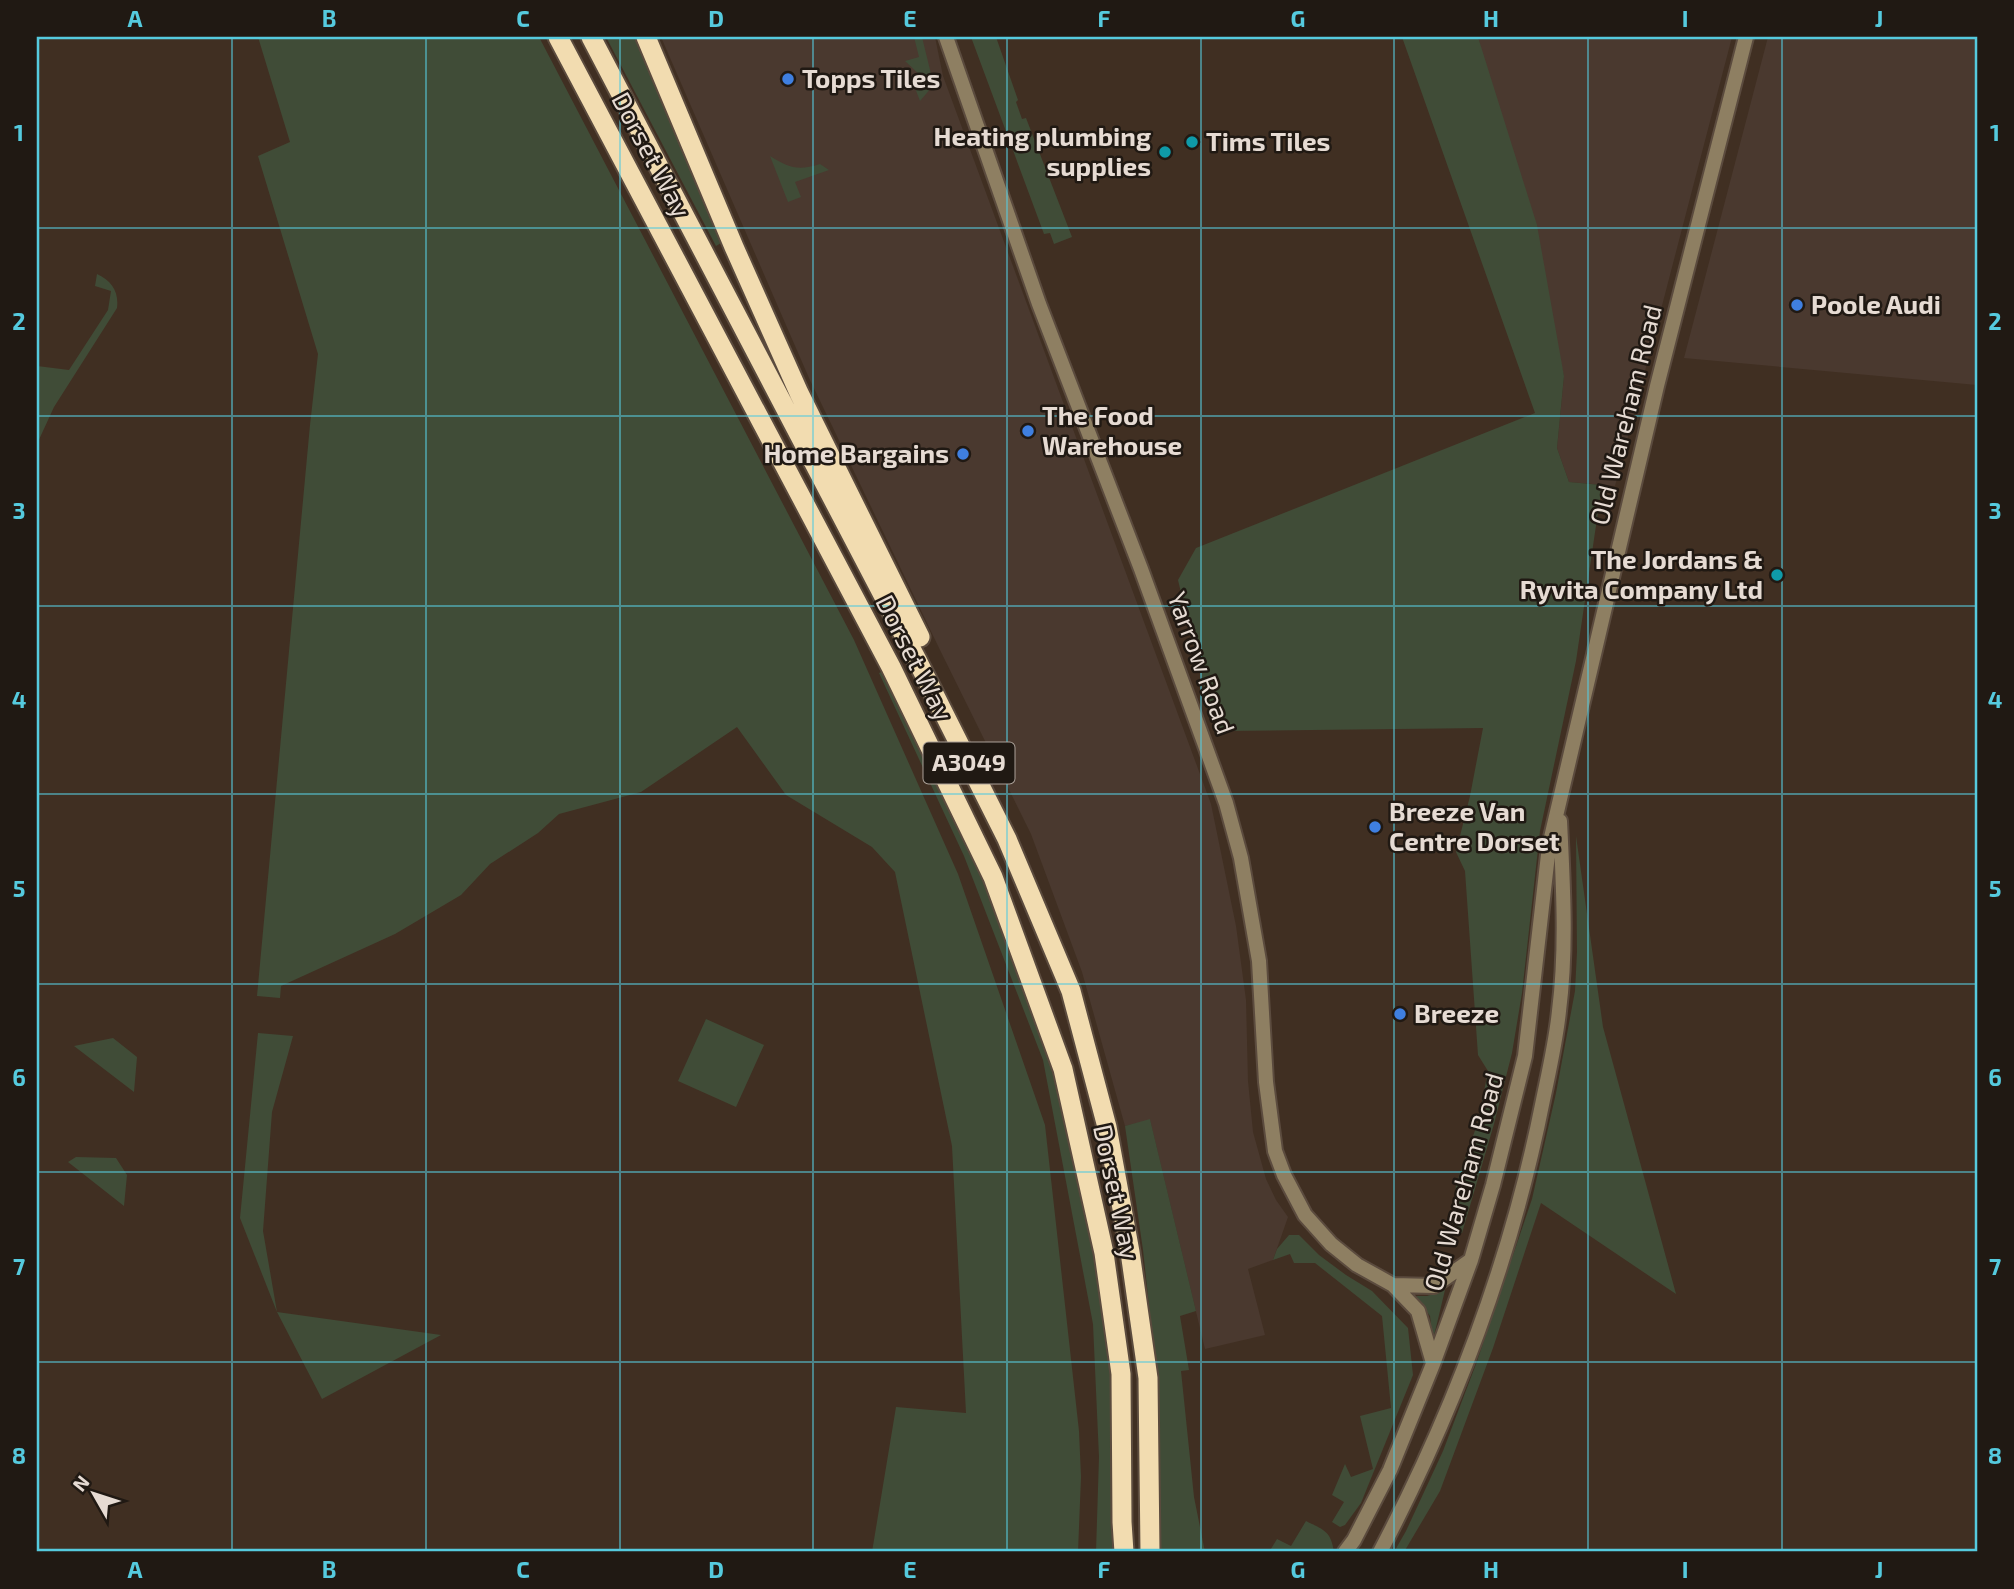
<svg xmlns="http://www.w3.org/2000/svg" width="2014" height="1589" font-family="'Exo 2',sans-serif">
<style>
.commercial{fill:#4a392f}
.green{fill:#404c37}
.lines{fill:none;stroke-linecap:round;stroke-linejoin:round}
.tertiary-casing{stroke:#5b4b3e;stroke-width:18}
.trunk-casing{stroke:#5b4b3e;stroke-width:23}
.tertiary{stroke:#8e7f62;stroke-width:14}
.trunk{stroke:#f2dcb0;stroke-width:19}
.grid{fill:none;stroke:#55cade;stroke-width:2;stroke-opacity:0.55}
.shop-dot{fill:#3f7fe0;stroke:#201913;stroke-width:2.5}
.culture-dot{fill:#0f9aa8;stroke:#201913;stroke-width:2.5}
.labels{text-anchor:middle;stroke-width:5;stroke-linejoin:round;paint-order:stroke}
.shield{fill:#201913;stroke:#aba199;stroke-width:2}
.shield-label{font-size:24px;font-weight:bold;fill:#e6dbd3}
.poi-label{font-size:26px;font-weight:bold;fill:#e6dbd3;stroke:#201913;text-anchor:start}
.street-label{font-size:26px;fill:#e6dbd3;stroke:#201913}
.neatline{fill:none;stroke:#55cade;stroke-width:2.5}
.grid-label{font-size:23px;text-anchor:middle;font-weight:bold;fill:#55cade}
</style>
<rect width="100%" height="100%" fill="#402f22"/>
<!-- commercial -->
<path class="commercial" d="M 661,37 L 935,37 L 943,76 L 1211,804 L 1236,926 L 1246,1000 L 1248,1081 L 1253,1132 L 1266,1179 L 1276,1200 L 1288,1217 L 1273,1260 L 1248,1269 L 1265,1335 L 1205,1349 L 1150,1120 L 1125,1126 L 1082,972 L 1031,834 L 940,650 L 809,378 Z
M 1478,37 L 1732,37 L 1615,486 L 1569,482 L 1557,448 L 1564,376 Z
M 1768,37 L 1977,37 L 1977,385 L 1684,358 Z"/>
<!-- green -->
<path class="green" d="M 258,37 L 539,37 L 854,640 L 958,874 L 1045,1125 L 1079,1431 L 1081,1477 L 1078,1552 L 872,1552 L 896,1407 L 966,1413 L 952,1146 L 895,872 L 872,847 L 786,795 L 737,727 L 641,792 L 559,814 L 538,833 L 490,864 L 461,895 L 395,934 L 281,986 L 280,998 L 257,996 L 310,425 L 318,354 L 258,156 L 290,142 Z
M 606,37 L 636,37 L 721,243 L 716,246 Z
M 914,37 L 922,37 L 932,78 L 932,87 L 920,101 L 915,88 L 920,75 L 905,61 L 919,57 Z
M 971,37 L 996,37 L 1018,100 L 1016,102 L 1022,119 L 1026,118 L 1072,237 L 1054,244 L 1050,233 L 1044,234 Z
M 1402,37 L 1478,37 L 1537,225 L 1564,376 L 1557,448 L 1569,482 L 1602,485 L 1576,661 L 1540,831 L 1522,993 L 1512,1053 L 1494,1124 L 1462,1233 L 1452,1233 L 1456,1184 L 1478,1122 L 1488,1071 L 1478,1055 L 1465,871 L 1456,852 L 1470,796 L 1483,728 L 1219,731 L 1202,680 L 1178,580 L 1196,548 L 1535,413 Z
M 770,156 C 789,168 798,171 820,164 L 829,170 L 795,182 L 801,197 L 788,202 Z
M 97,274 C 112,281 119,292 117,308 L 54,407 L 37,444 L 37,366 L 69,370 L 108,310 L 111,291 L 95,286 Z
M 891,667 L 993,877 L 1063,1069 L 1121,1374 L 1118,1552 L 1096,1552 L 1099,1457 L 1093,1324 L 1043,1060 L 964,856 L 879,673 Z
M 1576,836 L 1603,1027 L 1676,1294 L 1541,1203 L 1493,1348 L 1440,1491 L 1404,1552 L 1394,1552 L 1406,1531 L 1443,1451 L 1476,1364 L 1532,1199 L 1556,1093 L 1575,991 L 1577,952 Z
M 706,1019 L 764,1045 L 736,1107 L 678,1081 Z
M 258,1033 L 293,1036 L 272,1112 L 263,1231 L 277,1312 L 441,1335 L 322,1399 L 277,1312 L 240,1218 Z
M 113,1038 L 137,1057 L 134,1092 L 74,1046 Z
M 1150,1119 L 1196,1311 L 1180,1316 L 1189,1370 L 1181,1371 L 1194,1497 L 1205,1552 L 1161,1552 L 1157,1379 L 1143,1250 L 1125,1126 Z
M 76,1157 L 116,1158 L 127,1175 L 124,1206 L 68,1162 Z
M 1289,1235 L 1299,1235 L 1319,1255 L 1346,1275 L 1372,1291 L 1408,1328 L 1413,1375 L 1361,1503 L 1345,1525 L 1340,1527 L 1332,1522 L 1344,1502 L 1332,1495 L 1345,1464 L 1351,1477 L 1373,1469 L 1360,1416 L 1391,1408 L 1382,1316 L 1315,1263 L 1294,1263 L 1290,1254 L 1273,1260 L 1277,1249 Z
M 1445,1290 L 1433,1340 L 1430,1316 L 1416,1296 L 1427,1296 Z
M 1306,1521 C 1324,1530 1331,1531 1334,1552 L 1269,1552 L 1277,1539 L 1291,1546 Z"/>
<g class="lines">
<defs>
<path id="tertiary" d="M 946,37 L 1039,304 L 1141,569 L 1226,803 L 1241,858 L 1259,961 L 1266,1082 L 1275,1151 L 1284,1175 L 1305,1215 L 1331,1244 L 1357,1265 L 1393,1285 L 1418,1311 L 1433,1363
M 1393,1285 L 1434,1286 L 1471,1260
M 1345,1552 L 1354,1540 L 1390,1470 L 1433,1364 L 1471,1260 L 1493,1185 L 1525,1056 L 1549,846 L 1657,386 L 1746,37
M 1380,1552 C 1454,1411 1512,1257 1543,1100 C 1549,1071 1556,1041 1559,1011 C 1567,948 1563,884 1560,821"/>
<path id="trunk" d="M 558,37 L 891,667 L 993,877 L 1063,1069 L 1104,1253 L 1121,1374 L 1122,1522 L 1124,1552
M 591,37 L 917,660 L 1007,839 L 1071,991 L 1107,1127 L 1130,1252 L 1148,1378 L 1150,1552
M 646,37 L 734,247 L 799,393 L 920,637"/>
</defs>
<!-- tertiary casing -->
<use href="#tertiary" class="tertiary-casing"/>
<!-- trunk casing -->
<use href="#trunk" class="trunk-casing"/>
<!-- tertiary -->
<use href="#tertiary" class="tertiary"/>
<!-- trunk -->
<use href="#trunk" class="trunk"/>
</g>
<!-- grid -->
<path class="grid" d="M 232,37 L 232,1552M 426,37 L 426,1552M 620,37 L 620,1552M 813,37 L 813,1552M 1007,37 L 1007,1552M 1201,37 L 1201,1552M 1394,37 L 1394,1552M 1588,37 L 1588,1552M 1782,37 L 1782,1552M 37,228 L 1977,228M 37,416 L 1977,416M 37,606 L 1977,606M 37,794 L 1977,794M 37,984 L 1977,984M 37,1172 L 1977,1172M 37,1362 L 1977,1362"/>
<!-- markers -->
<g class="shop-dot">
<circle cx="788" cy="79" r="7"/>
<circle cx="1797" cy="305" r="7"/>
<circle cx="1028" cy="431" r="7"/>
<circle cx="963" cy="454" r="7"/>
<circle cx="1375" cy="827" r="7"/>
<circle cx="1400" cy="1014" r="7"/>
</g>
<g class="culture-dot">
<circle cx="1192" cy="142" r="7"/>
<circle cx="1165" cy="152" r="7"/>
<circle cx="1777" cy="575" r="7"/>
</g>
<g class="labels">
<!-- shield labels -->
<rect class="shield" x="923.5" y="742.5" width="91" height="41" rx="5"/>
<g class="shield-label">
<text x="969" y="771">A3049</text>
</g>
<!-- poi labels -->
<g class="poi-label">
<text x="802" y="88">Topps Tiles</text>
<text x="1151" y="146" text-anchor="end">Heating plumbing<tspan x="1151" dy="30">supplies</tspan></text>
<text x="1206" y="151">Tims Tiles</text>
<text x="1811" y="314">Poole Audi</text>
<text x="1042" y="425">The Food<tspan x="1042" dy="30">Warehouse</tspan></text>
<text x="949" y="463" text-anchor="end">Home Bargains</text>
<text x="1763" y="569" text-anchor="end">The Jordans &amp;<tspan x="1763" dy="30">Ryvita Company Ltd</tspan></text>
<text x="1389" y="821">Breeze Van<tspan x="1389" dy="30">Centre Dorset</tspan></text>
<text x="1414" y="1023">Breeze</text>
</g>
<!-- street labels -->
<g class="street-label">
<text transform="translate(651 155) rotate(62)" y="9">Dorset Way</text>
<text transform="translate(1626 415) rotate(-76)" y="9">Old Wareham Road</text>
<text transform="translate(914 658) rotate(63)" y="9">Dorset Way</text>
<text transform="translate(1201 663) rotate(70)" y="9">Yarrow Road</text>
<text transform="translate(1464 1182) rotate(-74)" y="9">Old Wareham Road</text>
<text transform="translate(1116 1192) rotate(78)" y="9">Dorset Way</text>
</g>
</g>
<!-- border -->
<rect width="2014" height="1589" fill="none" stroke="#201913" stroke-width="77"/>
<!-- north arrow -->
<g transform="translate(94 1494) rotate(309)" stroke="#201913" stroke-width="5" paint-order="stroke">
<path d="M0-5L12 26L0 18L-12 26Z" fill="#e6dbd3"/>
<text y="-10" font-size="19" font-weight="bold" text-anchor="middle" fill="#e6dbd3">N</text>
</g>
<rect x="38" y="38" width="1938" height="1512" class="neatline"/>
<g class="grid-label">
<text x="135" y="27">A</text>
<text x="329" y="27">B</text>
<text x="523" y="27">C</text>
<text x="716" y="27">D</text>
<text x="910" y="27">E</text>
<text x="1104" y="27">F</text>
<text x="1298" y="27">G</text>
<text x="1491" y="27">H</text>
<text x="1685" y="27">I</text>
<text x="1879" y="27">J</text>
<text x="19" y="141">1</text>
<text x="1995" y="141">1</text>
<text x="19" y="330">2</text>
<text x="1995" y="330">2</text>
<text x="19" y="519">3</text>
<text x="1995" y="519">3</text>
<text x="19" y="708">4</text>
<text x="1995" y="708">4</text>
<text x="19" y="897">5</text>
<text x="1995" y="897">5</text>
<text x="19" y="1086">6</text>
<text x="1995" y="1086">6</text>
<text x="19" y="1275">7</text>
<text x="1995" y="1275">7</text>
<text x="19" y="1464">8</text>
<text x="1995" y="1464">8</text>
<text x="135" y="1578">A</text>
<text x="329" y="1578">B</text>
<text x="523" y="1578">C</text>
<text x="716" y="1578">D</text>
<text x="910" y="1578">E</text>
<text x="1104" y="1578">F</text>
<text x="1298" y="1578">G</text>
<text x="1491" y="1578">H</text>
<text x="1685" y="1578">I</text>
<text x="1879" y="1578">J</text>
</g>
</svg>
